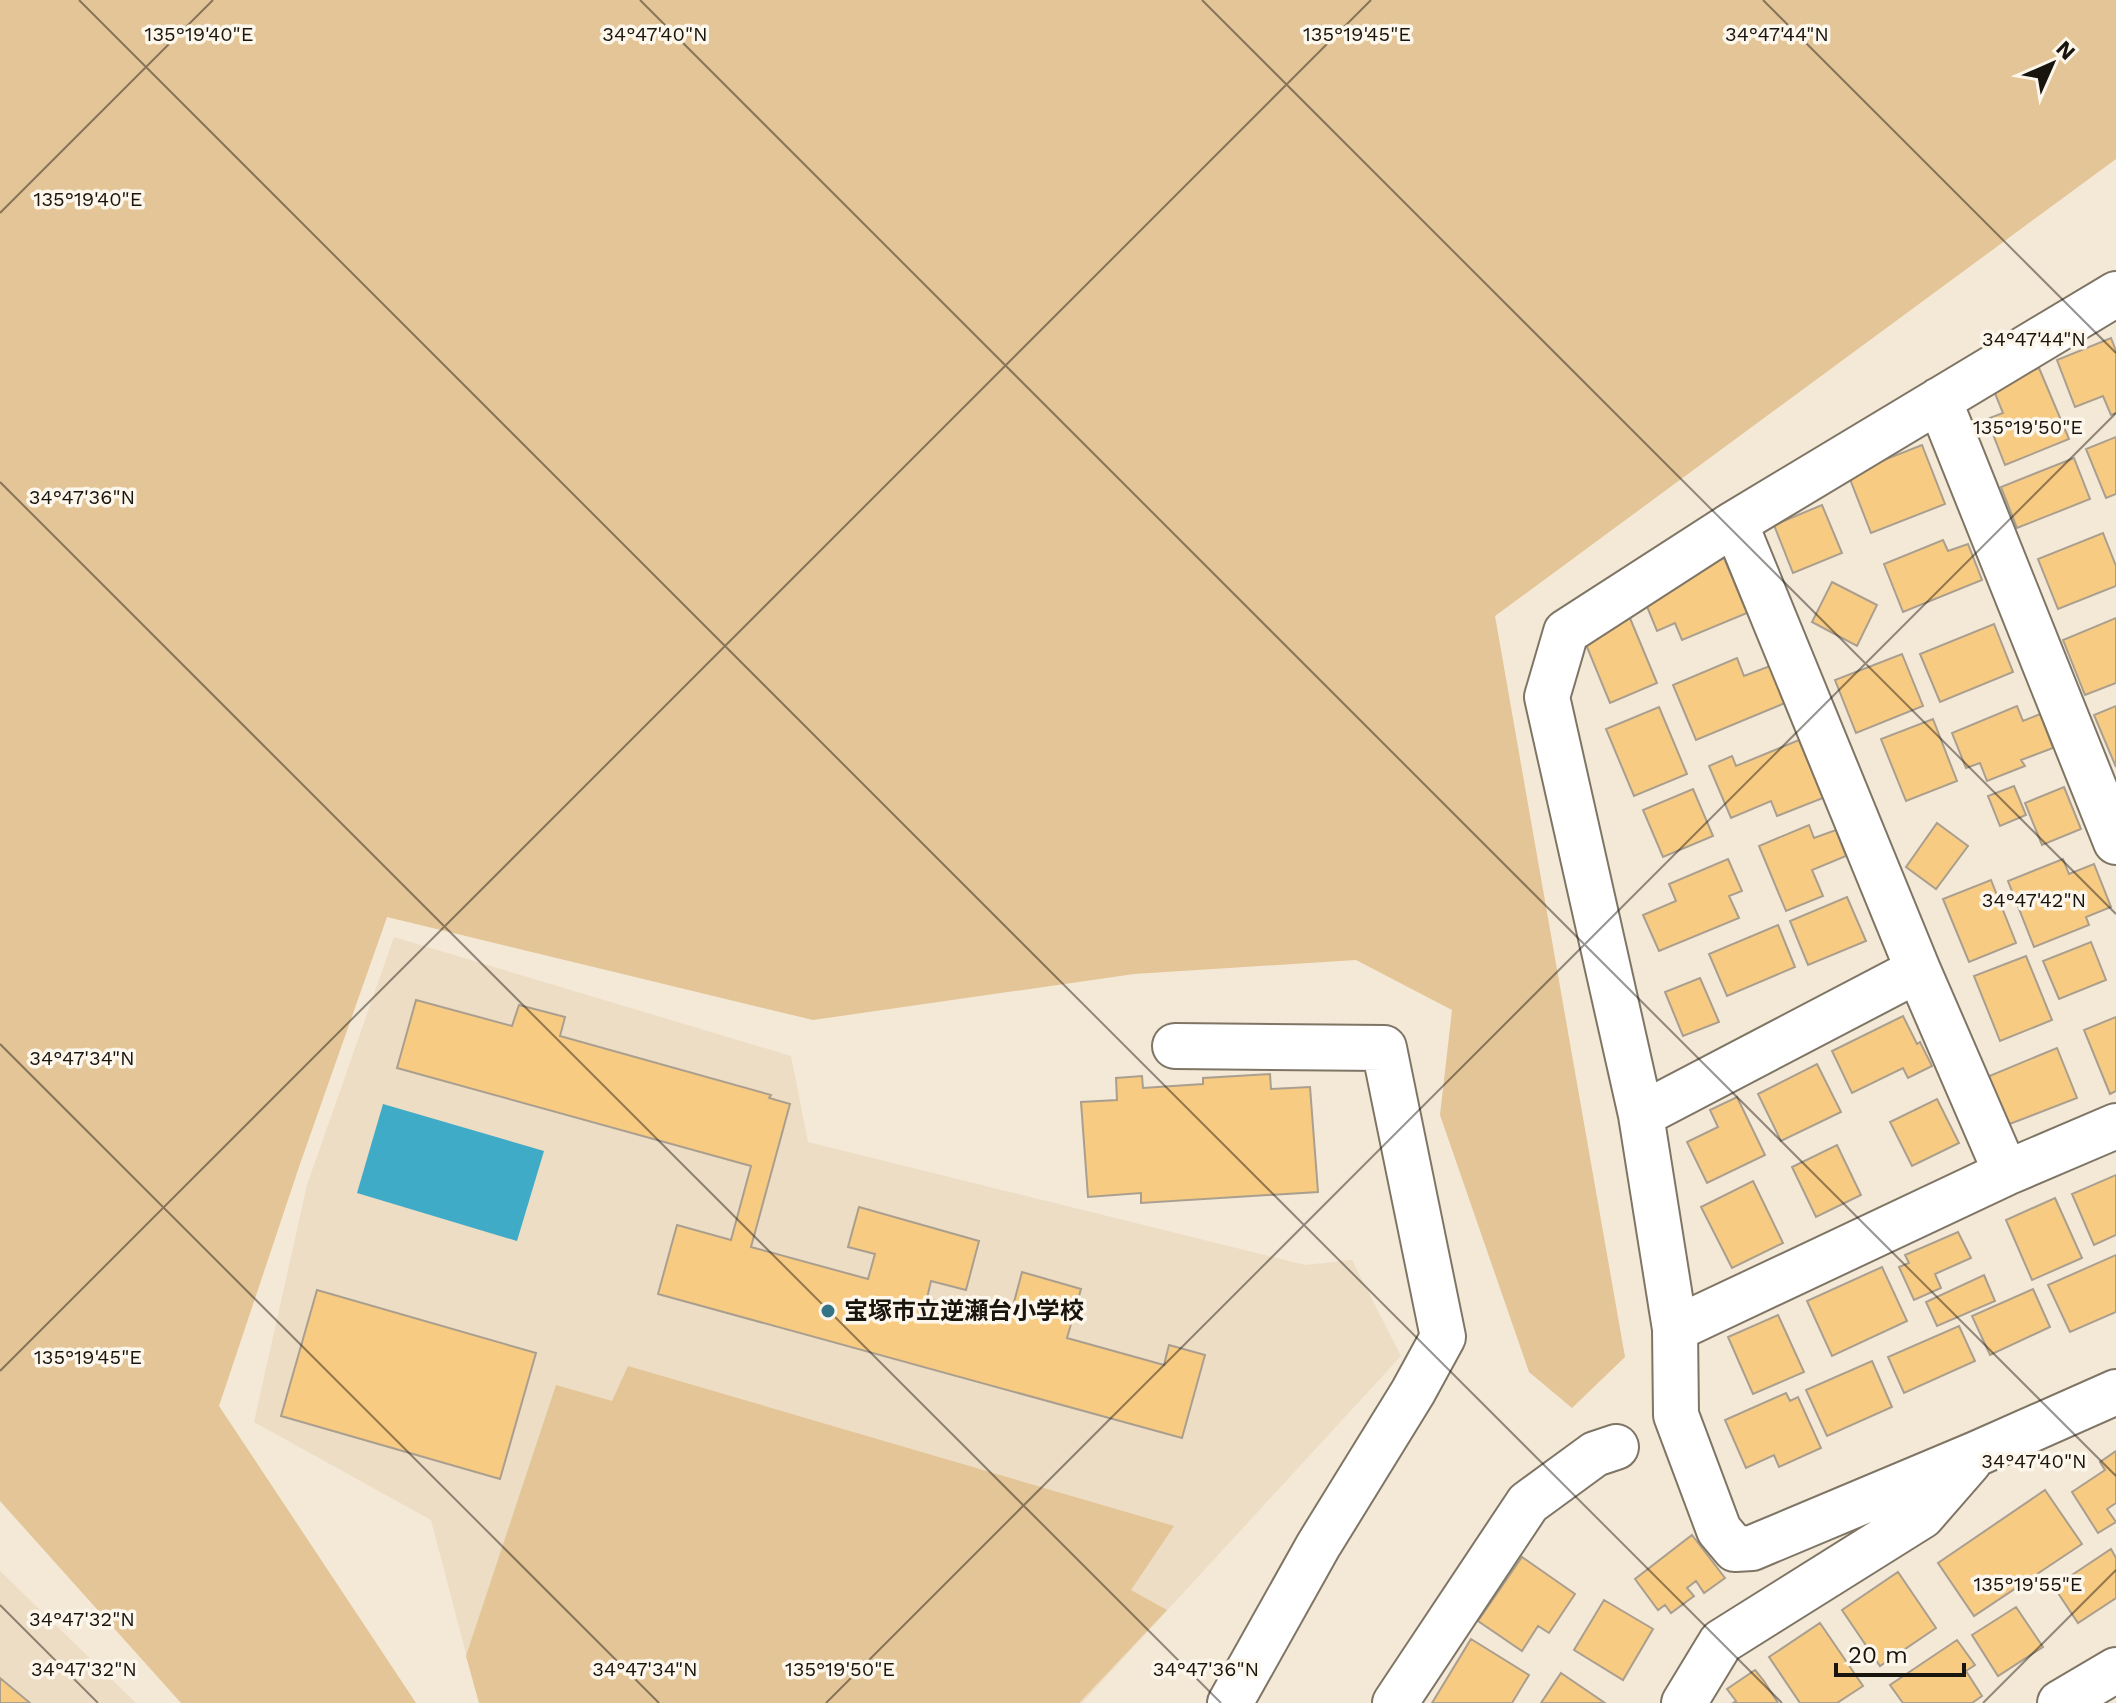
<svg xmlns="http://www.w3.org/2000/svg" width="2116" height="1703" font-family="'Work Sans','Noto Sans JP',sans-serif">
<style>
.built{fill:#edddc4}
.green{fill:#e3c597}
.water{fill:#40abc7}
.building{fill:#f8cb82;stroke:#aa9f8f;stroke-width:2}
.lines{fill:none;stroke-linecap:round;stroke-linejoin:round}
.street-casing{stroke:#7f7565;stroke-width:48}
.street{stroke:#fff;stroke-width:44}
.ticks{fill:none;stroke:#18140e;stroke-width:2;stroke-opacity:0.45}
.poi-dot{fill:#337587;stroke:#fdf6eb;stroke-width:3}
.labels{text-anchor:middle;stroke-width:7;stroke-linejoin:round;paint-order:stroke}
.poi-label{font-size:24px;font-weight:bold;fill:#18140e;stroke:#fdf6eb;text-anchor:start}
.ticks-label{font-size:20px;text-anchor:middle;fill:#18140e;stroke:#fdf6eb;stroke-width:7;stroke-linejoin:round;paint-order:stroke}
</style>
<rect width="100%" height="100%" fill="#f4e8d6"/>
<!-- built -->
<path class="built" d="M 394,937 L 791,1056 L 808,1142 L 1305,1265 L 1352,1260 L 1401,1356 L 1082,1703 L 479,1703 L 431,1520 L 254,1422 L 307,1185 Z
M 0,1571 L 136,1703 L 0,1703 Z"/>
<!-- green -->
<path class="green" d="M 0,0 L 2116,0 L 2116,159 L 1495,616 L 1625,1357 L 1572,1408 L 1529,1372 L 1440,1115 L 1452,1010 L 1356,960 L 1134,974 L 813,1020 L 387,917 L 300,1164 L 219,1406 L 416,1703 L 181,1703 L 0,1501 Z
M 628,1366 L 1174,1526 L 1131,1590 L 1167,1610 L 1079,1703 L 479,1703 L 466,1656 L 556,1385 L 612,1401 Z"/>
<!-- water -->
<path class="water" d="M 383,1104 L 544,1151 L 517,1241 L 357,1193 Z"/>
<!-- building -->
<path class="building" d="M 2111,338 L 2116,351 L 2116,413 L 2111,415 L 2103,396 L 2075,407 L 2057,360 Z
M 2039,368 L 2069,439 L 2005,465 L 1987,419 L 2003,413 L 1992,386 Z
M 2116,437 L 2116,494 L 2106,498 L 2086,449 Z
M 1922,445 L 1945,504 L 1871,533 L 1848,474 Z
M 2074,458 L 2090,499 L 2017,528 L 2001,487 Z
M 1822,505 L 1842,553 L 1793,573 L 1774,525 Z
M 2103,533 L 2116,566 L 2116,586 L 2058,609 L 2038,559 Z
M 1943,540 L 1948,551 L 1968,544 L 1982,580 L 1903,612 L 1884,564 Z
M 1724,558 L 1747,613 L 1682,640 L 1675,623 L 1657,631 L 1641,592 Z
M 1832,582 L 1877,605 L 1857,646 L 1812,622 Z
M 1627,611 L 1657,683 L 1610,703 L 1580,630 Z
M 2116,618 L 2116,683 L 2085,695 L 2063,640 Z
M 1994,624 L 2013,672 L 1940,702 L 1920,654 Z
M 1902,654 L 1923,706 L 1856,733 L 1835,680 Z
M 1737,658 L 1744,676 L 1770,666 L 1785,703 L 1696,740 L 1673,685 Z
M 2017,706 L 2023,721 L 2040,714 L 2053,748 L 2021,760 L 2025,766 L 1987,781 L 1980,763 L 1966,768 L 1952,733 Z
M 2116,706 L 2116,767 L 2094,715 Z
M 1659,707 L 1687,774 L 1634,796 L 1606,729 Z
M 1933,719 L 1957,781 L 1906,801 L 1881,739 Z
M 1799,740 L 1823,798 L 1777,816 L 1771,801 L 1731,818 L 1709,766 L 1732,756 L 1736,766 Z
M 2014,786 L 2026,815 L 2000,826 L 1988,796 Z
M 2064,787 L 2081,829 L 2042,845 L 2025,803 Z
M 1693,789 L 1713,836 L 1663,857 L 1643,810 Z
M 1937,823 L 1968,846 L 1936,889 L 1906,867 Z
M 1809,825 L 1814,838 L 1836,830 L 1846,856 L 1812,870 L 1823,896 L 1786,911 L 1759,846 Z
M 1728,859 L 1742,891 L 1729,896 L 1739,918 L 1659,951 L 1643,915 L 1676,901 L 1669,884 Z
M 2063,859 L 2069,874 L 2094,864 L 2111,907 L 2086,917 L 2089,925 L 2034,947 L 2008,881 Z
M 1991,880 L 2016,943 L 1969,962 L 1943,899 Z
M 1847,897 L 1866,941 L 1808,965 L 1790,921 Z
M 1778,925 L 1795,967 L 1727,996 L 1709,954 Z
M 2091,942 L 2106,980 L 2059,999 L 2043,961 Z
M 2026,956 L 2052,1020 L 2000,1041 L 1974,976 Z
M 1700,978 L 1719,1022 L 1683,1036 L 1665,992 Z
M 416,1000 L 512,1026 L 519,1005 L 565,1017 L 560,1036 L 771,1095 L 769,1098 L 790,1104 L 751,1247 L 868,1279 L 875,1254 L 848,1247 L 859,1207 L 979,1241 L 966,1290 L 931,1281 L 927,1298 L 1009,1321 L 1022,1272 L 1081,1289 L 1067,1338 L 1164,1365 L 1169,1345 L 1205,1355 L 1182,1438 L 658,1294 L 677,1225 L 731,1240 L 751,1166 L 397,1068 Z
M 1903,1016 L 1917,1044 L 1920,1042 L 1932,1066 L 1908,1078 L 1903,1068 L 1852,1093 L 1832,1051 Z
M 2116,1017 L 2116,1091 L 2110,1094 L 2084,1030 Z
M 2057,1048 L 2077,1098 L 2007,1125 L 1987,1077 Z
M 1817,1064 L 1841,1112 L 1781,1141 L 1758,1094 Z
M 1270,1074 L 1271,1089 L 1310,1087 L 1318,1192 L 1141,1203 L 1141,1193 L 1088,1197 L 1081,1102 L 1117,1100 L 1116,1078 L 1142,1076 L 1143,1088 L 1203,1084 L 1203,1078 Z
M 1737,1097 L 1765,1155 L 1707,1183 L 1687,1142 L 1718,1127 L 1710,1110 Z
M 1937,1099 L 1959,1143 L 1912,1166 L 1890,1122 Z
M 1837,1145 L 1861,1195 L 1816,1217 L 1792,1167 Z
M 2116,1175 L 2116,1235 L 2094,1245 L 2072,1194 Z
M 1753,1181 L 1783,1243 L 1732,1268 L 1701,1207 Z
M 2055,1198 L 2082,1258 L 2032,1280 L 2006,1220 Z
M 1958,1232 L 1971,1258 L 1935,1274 L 1941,1288 L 1914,1300 L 1899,1267 L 1909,1263 L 1905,1255 Z
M 2116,1255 L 2116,1312 L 2070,1332 L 2048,1285 Z
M 1882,1267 L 1907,1321 L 1832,1356 L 1807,1301 Z
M 1984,1275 L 1995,1301 L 1937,1326 L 1926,1302 Z
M 2033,1289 L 2050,1327 L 1990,1355 L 1972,1316 Z
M 317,1290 L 536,1353 L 500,1479 L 281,1416 Z
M 1778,1315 L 1804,1372 L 1753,1394 L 1728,1337 Z
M 1959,1326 L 1975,1361 L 1904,1393 L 1888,1357 Z
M 1872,1361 L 1892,1407 L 1827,1436 L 1806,1390 Z
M 1786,1393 L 1790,1401 L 1798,1397 L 1821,1448 L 1779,1467 L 1774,1455 L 1746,1468 L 1725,1420 Z
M 2116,1451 L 2116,1503 L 2107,1509 L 2116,1522 L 2098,1533 L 2072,1492 L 2105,1470 L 2100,1462 Z
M 2045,1490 L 2082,1544 L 1974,1616 L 1938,1563 Z
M 1692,1535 L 1725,1578 L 1704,1593 L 1696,1581 L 1687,1588 L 1694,1596 L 1671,1613 L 1665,1605 L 1658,1610 L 1635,1579 Z
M 2111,1549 L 2116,1558 L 2116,1598 L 2078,1623 L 2054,1587 Z
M 1522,1557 L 1575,1594 L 1549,1633 L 1538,1626 L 1522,1651 L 1478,1621 Z
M 1898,1572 L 1936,1628 L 1880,1666 L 1842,1610 Z
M 1604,1600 L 1653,1629 L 1623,1680 L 1574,1650 Z
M 2016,1607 L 2043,1647 L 1998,1676 L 1972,1635 Z
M 1820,1623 L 1863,1686 L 1837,1703 L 1800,1703 L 1769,1657 Z
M 1471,1639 L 1529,1675 L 1512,1703 L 1432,1703 Z
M 1957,1640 L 1975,1665 L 1966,1671 L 1982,1696 L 1972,1703 L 1903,1703 L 1890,1685 Z
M 1755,1670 L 1764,1681 L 1778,1703 L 1733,1703 L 1736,1701 L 1727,1689 Z
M 1561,1673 L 1605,1703 L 1541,1703 Z
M 0,1678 L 30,1703 L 0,1703 Z"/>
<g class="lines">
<defs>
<path id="street" d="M 2116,294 L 1735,523 L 1566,632 L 1547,697 L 1641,1115 L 1675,1329 L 1676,1415 L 1719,1530 L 1735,1549 L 1752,1548 L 1976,1454 L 2116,1392
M 1939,400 L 2116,842
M 1735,523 L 1918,970 L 2006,1173
M 1175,1046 L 1384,1048 L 1443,1337 L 1413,1392 L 1318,1546 L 1230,1703
M 1641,1115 L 1918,970
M 1675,1329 L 2006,1173 L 2116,1126
M 1395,1703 L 1528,1503 L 1595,1454 L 1616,1447
M 1684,1703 L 1721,1642 L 1922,1516 L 1969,1462
M 2060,1703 L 2116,1670"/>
</defs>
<!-- street casing -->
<use href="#street" class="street-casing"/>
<!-- street -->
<use href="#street" class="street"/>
</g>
<!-- ticks -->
<path class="ticks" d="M 79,0 L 1782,1703M 640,0 L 2116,1476M 1202,0 L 2116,914M 1763,0 L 2116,353M 0,213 L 213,0M 0,482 L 1221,1703M 0,1044 L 659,1703M 0,1371 L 1371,0M 0,1605 L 98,1703M 826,1703 L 2116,413M 1983,1703 L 2116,1570"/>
<!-- markers -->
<circle class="poi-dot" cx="828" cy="1311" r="8"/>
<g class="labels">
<!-- poi labels -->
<g class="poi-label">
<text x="844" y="1319">宝塚市立逆瀬台小学校</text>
</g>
</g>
<g class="ticks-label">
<text x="199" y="41">135°19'40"E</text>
<text x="655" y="41">34°47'40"N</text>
<text x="1357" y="41">135°19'45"E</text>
<text x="1777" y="41">34°47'44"N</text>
<text x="88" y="206">135°19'40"E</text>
<text x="2034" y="346">34°47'44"N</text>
<text x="2028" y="434">135°19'50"E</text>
<text x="82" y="504">34°47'36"N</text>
<text x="2034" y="907">34°47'42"N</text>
<text x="82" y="1065">34°47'34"N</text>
<text x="88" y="1364">135°19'45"E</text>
<text x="2034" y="1468">34°47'40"N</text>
<text x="2028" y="1591">135°19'55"E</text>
<text x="82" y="1626">34°47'32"N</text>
<text x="840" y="1676">135°19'50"E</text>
<text x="84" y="1676">34°47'32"N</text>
<text x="645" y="1676">34°47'34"N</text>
<text x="1206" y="1676">34°47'36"N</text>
</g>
<!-- north arrow -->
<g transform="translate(2052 64) rotate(45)" stroke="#fdf6eb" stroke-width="6" paint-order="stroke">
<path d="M0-6L14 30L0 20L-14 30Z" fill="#18140e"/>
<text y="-12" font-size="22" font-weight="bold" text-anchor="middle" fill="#18140e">N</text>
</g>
<!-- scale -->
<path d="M1836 1663v12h128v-12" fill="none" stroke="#18140e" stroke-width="4"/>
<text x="1848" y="1663" font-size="24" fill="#18140e" stroke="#fdf6eb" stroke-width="6" paint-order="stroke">20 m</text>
</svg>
